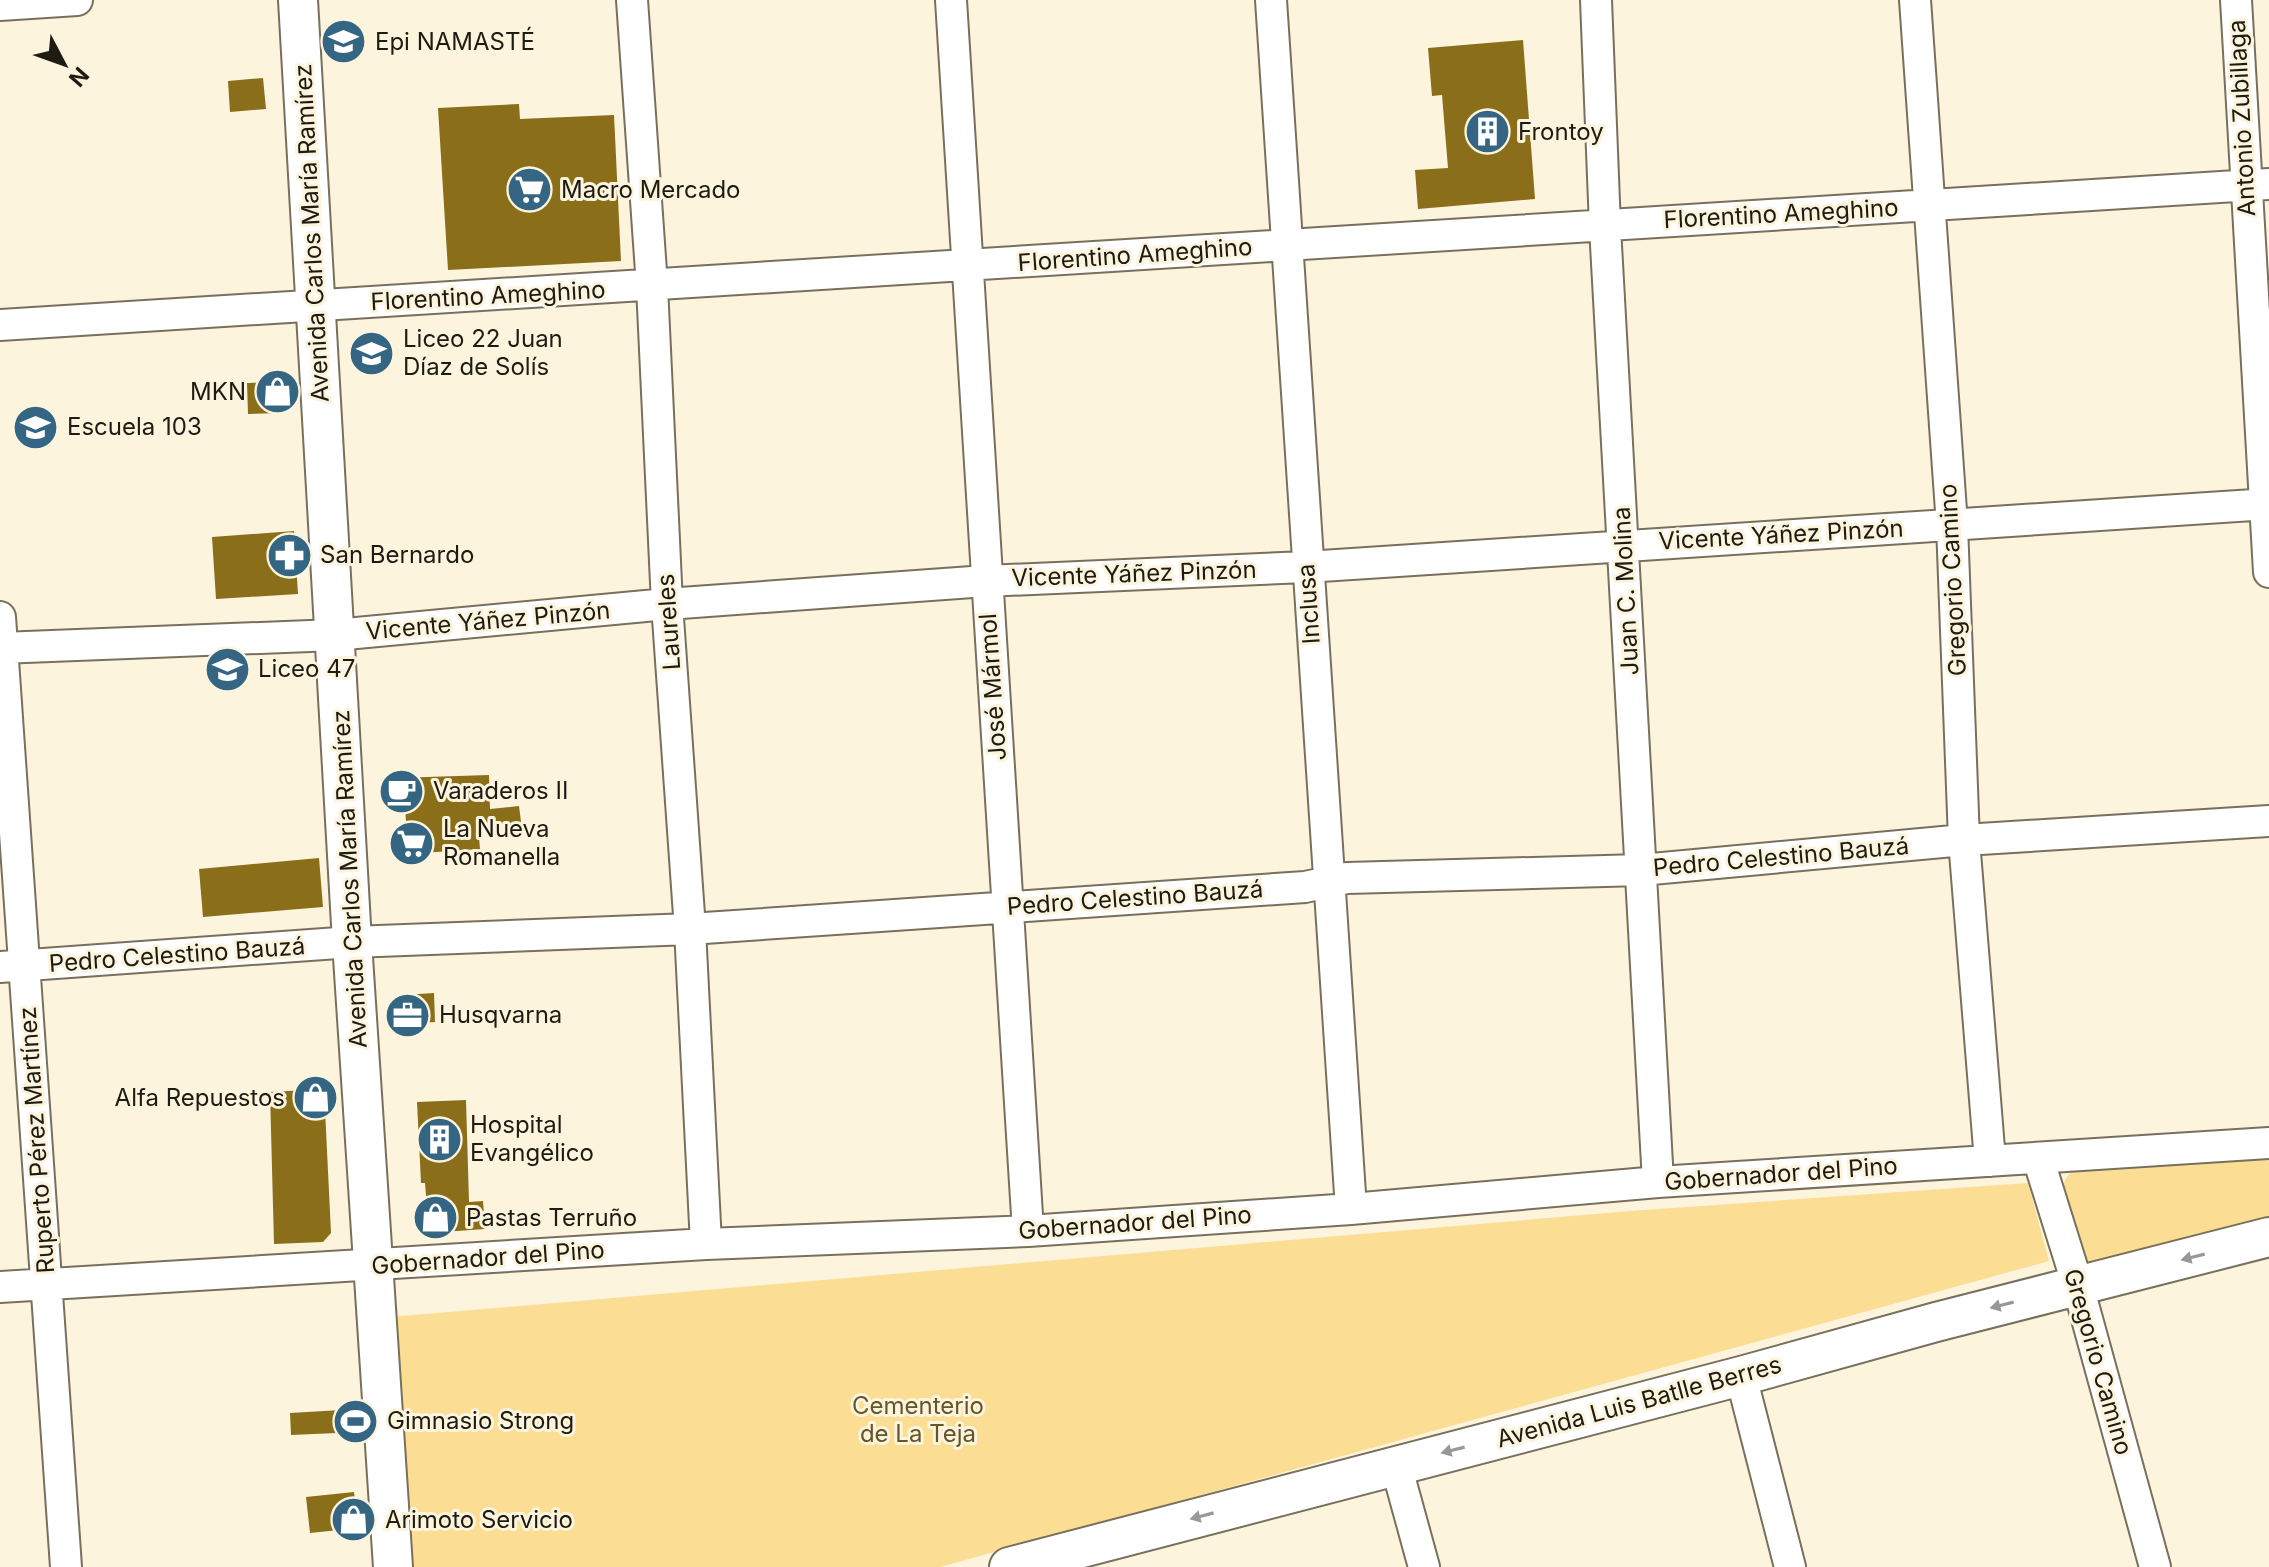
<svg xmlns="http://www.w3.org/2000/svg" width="2269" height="1567" font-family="Inter,sans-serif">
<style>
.green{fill:#fbde93}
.building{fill:#8a6e1a}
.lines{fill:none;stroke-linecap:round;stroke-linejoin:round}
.minor-casing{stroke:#78705c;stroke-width:34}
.major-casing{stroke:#78705c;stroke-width:42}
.minor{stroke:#fff;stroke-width:30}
.major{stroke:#fff;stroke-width:38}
.oneway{fill:#9a9895}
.labels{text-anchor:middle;stroke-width:6;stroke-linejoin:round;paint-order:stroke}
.poi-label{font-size:24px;fill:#1e1b13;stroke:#fdf4dd;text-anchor:start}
.street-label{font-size:24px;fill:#1e1b13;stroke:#fdf4dd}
.park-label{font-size:24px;fill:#65552b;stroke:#fdf4dd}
</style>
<rect width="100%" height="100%" fill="#fdf4dd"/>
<!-- green -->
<path class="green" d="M 2269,1152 L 2269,1224 L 2093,1266 L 2084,1259 L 2061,1194 C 2063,1180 2069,1172 2080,1164 Z
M 2028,1183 L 2049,1261 L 940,1567 L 405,1567 L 390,1317 L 1630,1211 Z"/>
<!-- building -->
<path class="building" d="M 1523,40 L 1535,199 L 1418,209 L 1415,170 L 1448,168 L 1442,95 L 1432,96 L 1428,48 Z
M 263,78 L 266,109 L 230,112 L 228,81 Z
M 519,104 L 520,119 L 614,115 L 621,261 L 448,270 L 438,108 Z
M 279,382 L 280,413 L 248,414 L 247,383 Z
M 294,531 L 298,594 L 216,599 L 212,537 Z
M 489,775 L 490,809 L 519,806 L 521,822 L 478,826 L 480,849 L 408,854 L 405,806 L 396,807 L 395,778 Z
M 319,858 L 323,907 L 203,917 L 199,869 Z
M 434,993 L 435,1022 L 404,1024 L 403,995 Z
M 324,1089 L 331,1233 L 323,1242 L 274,1244 L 270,1092 Z
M 466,1100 L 469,1202 L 483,1201 L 485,1229 L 429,1233 L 425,1183 L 421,1183 L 417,1102 Z
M 359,1409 L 360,1432 L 291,1435 L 290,1413 Z
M 354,1492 L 358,1528 L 310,1533 L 306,1497 Z"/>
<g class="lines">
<defs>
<path id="minor" d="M 632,0 L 652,286 L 667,604 L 690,929 L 706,1244
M 951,0 L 1028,1231
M 1271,0 L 1351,1209
M 1596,0 L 1605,227 L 1658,1182
M 1915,0 L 1952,525 L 1964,840 L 1990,1161
M 2236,0 L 2269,572
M 0,5 L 77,0
M 0,325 L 2269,184
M 0,617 L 66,1567
M 0,648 L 335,635 L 667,604 L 986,581 L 1306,567 L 2269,504
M 0,967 L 352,942 L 690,929 L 1305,887 L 1347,878 L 1641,870 L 1964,840 L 2269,821
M 2038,1158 L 2078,1286 L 2155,1567
M 0,1287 L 706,1244 L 1028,1231 L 1351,1209 L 1658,1182 L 2269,1143
M 1741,1376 L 1790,1567
M 1396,1465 L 1424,1567"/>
<path id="major" d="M 298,0 L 352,942 L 393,1567
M 1009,1567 L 1741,1376 L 1936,1322 L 2269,1237"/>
</defs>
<!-- minor casing -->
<use href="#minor" class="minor-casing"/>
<!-- major casing -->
<use href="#major" class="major-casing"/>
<!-- minor -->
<use href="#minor" class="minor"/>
<!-- major -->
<use href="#major" class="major"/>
</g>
<!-- one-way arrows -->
<defs><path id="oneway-solid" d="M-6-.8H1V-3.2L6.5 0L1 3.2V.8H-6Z" transform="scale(2)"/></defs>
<g class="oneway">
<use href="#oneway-solid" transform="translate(2193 1257) rotate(166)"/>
<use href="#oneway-solid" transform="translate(2002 1305) rotate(166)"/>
<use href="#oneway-solid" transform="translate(1453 1450) rotate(166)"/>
<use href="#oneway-solid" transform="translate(1202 1516) rotate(165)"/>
</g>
<!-- icons -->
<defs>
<symbol id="school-disc" viewBox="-11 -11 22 22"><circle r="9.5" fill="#346684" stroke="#fdf4dd"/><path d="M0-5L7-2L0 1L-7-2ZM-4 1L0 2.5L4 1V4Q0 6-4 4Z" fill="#fff"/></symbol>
<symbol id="building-disc" viewBox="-11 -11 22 22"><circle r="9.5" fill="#346684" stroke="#fdf4dd"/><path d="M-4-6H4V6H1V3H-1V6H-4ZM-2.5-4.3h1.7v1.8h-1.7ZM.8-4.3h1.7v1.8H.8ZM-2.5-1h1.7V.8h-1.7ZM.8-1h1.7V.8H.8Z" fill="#fff"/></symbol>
<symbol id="supermarket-disc" viewBox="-11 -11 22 22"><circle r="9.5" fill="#346684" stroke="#fdf4dd"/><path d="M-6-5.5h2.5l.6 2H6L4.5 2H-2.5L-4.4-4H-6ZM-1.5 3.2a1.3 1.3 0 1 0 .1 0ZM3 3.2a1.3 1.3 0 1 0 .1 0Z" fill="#fff"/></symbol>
<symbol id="shop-disc" viewBox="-11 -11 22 22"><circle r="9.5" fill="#346684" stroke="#fdf4dd"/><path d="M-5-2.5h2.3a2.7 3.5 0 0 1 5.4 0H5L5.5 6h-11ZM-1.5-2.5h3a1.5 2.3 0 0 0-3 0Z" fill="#fff"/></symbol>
<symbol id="pharmacy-disc" viewBox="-11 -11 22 22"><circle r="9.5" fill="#346684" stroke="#fdf4dd"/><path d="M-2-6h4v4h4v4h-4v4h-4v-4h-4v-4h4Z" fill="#fff"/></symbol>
<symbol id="cafe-disc" viewBox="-11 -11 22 22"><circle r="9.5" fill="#346684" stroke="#fdf4dd"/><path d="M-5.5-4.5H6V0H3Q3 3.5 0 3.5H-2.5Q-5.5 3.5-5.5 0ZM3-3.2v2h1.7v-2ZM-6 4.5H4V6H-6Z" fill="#fff"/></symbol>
<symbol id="office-disc" viewBox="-11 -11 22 22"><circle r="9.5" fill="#346684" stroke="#fdf4dd"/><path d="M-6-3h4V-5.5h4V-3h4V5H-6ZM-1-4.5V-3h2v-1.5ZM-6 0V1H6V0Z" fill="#fff"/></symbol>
<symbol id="stadium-disc" viewBox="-11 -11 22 22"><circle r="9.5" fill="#346684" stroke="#fdf4dd"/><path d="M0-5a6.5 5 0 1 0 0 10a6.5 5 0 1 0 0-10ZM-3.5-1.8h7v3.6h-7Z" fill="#fff"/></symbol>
</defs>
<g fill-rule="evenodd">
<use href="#school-disc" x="318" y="16" width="51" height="51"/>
<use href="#building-disc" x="1462" y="106" width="51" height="51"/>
<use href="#supermarket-disc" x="504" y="164" width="51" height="51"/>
<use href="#school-disc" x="346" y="328" width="51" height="51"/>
<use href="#shop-disc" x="252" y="366" width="51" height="51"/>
<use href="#school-disc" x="10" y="402" width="51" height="51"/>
<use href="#pharmacy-disc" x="264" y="530" width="51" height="51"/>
<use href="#school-disc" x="202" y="644" width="51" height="51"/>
<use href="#cafe-disc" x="376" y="766" width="51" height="51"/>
<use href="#supermarket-disc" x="386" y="818" width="51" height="51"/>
<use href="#office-disc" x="382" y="990" width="51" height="51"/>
<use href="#shop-disc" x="290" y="1072" width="51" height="51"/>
<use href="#building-disc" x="414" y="1114" width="51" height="51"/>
<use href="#shop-disc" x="410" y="1192" width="51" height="51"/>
<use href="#stadium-disc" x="330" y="1396" width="51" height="51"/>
<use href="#shop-disc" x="328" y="1494" width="51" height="51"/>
</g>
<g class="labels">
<!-- poi labels -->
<g class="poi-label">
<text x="375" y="50">Epi NAMASTÉ</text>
<text x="1518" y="140">Frontoy</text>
<text x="561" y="198">Macro Mercado</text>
<text x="403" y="347">Liceo 22 Juan<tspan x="403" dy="28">Díaz de Solís</tspan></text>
<text x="246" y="400" text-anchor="end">MKN</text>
<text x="67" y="435">Escuela 103</text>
<text x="320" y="563">San Bernardo</text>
<text x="258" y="677">Liceo 47</text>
<text x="433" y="799">Varaderos II</text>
<text x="443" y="837">La Nueva<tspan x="443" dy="28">Romanella</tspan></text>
<text x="439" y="1023">Husqvarna</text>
<text x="285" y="1106" text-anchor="end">Alfa Repuestos</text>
<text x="470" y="1133">Hospital<tspan x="470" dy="28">Evangélico</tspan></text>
<text x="466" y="1226">Pastas Terruño</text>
<text x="387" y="1429">Gimnasio Strong</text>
<text x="385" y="1528">Arimoto Servicio</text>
</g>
<!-- street labels -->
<g class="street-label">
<text transform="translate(2242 118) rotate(-93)" y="8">Antonio Zubillaga</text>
<text transform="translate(1781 214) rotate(-3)" y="8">Florentino Ameghino</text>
<text transform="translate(312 233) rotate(-93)" y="8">Avenida Carlos María Ramírez</text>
<text transform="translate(1135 255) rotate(-4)" y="8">Florentino Ameghino</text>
<text transform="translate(488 296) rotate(-3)" y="8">Florentino Ameghino</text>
<text transform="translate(1781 535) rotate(-3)" y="8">Vicente Yáñez Pinzón</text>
<text transform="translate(1134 574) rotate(-2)" y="8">Vicente Yáñez Pinzón</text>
<text transform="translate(1953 580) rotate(-93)" y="8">Gregorio Camino</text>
<text transform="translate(1626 591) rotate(-93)" y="8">Juan C. Molina</text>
<text transform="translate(1309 604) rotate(-94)" y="8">Inclusa</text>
<text transform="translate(488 621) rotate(-5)" y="8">Vicente Yáñez Pinzón</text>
<text transform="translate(669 622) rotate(-94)" y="8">Laureles</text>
<text transform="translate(993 687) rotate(-94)" y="8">José Mármol</text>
<text transform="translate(1781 857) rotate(-5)" y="8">Pedro Celestino Bauzá</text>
<text transform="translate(350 879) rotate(-93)" y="8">Avenida Carlos María Ramírez</text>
<text transform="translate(1135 898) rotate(-4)" y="8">Pedro Celestino Bauzá</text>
<text transform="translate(177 955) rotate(-4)" y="8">Pedro Celestino Bauzá</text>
<text transform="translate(37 1140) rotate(-94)" y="8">Ruperto Pérez Martínez</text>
<text transform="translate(1781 1174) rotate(-4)" y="8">Gobernador del Pino</text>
<text transform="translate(1135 1223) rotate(-4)" y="8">Gobernador del Pino</text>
<text transform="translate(488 1258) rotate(-4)" y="8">Gobernador del Pino</text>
<text transform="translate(2098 1362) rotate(74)" y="8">Gregorio Camino</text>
<text transform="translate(1639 1402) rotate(-15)" y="8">Avenida Luis Batlle Berres</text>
</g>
<!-- park labels -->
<g class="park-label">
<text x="918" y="1414">Cementerio<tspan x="918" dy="28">de La Teja</tspan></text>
</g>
</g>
<!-- north arrow -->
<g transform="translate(64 64) rotate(131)" stroke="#fdf4dd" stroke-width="6" paint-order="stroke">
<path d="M0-6L14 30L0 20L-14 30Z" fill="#1e1b13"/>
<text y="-12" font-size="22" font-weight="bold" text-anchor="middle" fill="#1e1b13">N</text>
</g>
</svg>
